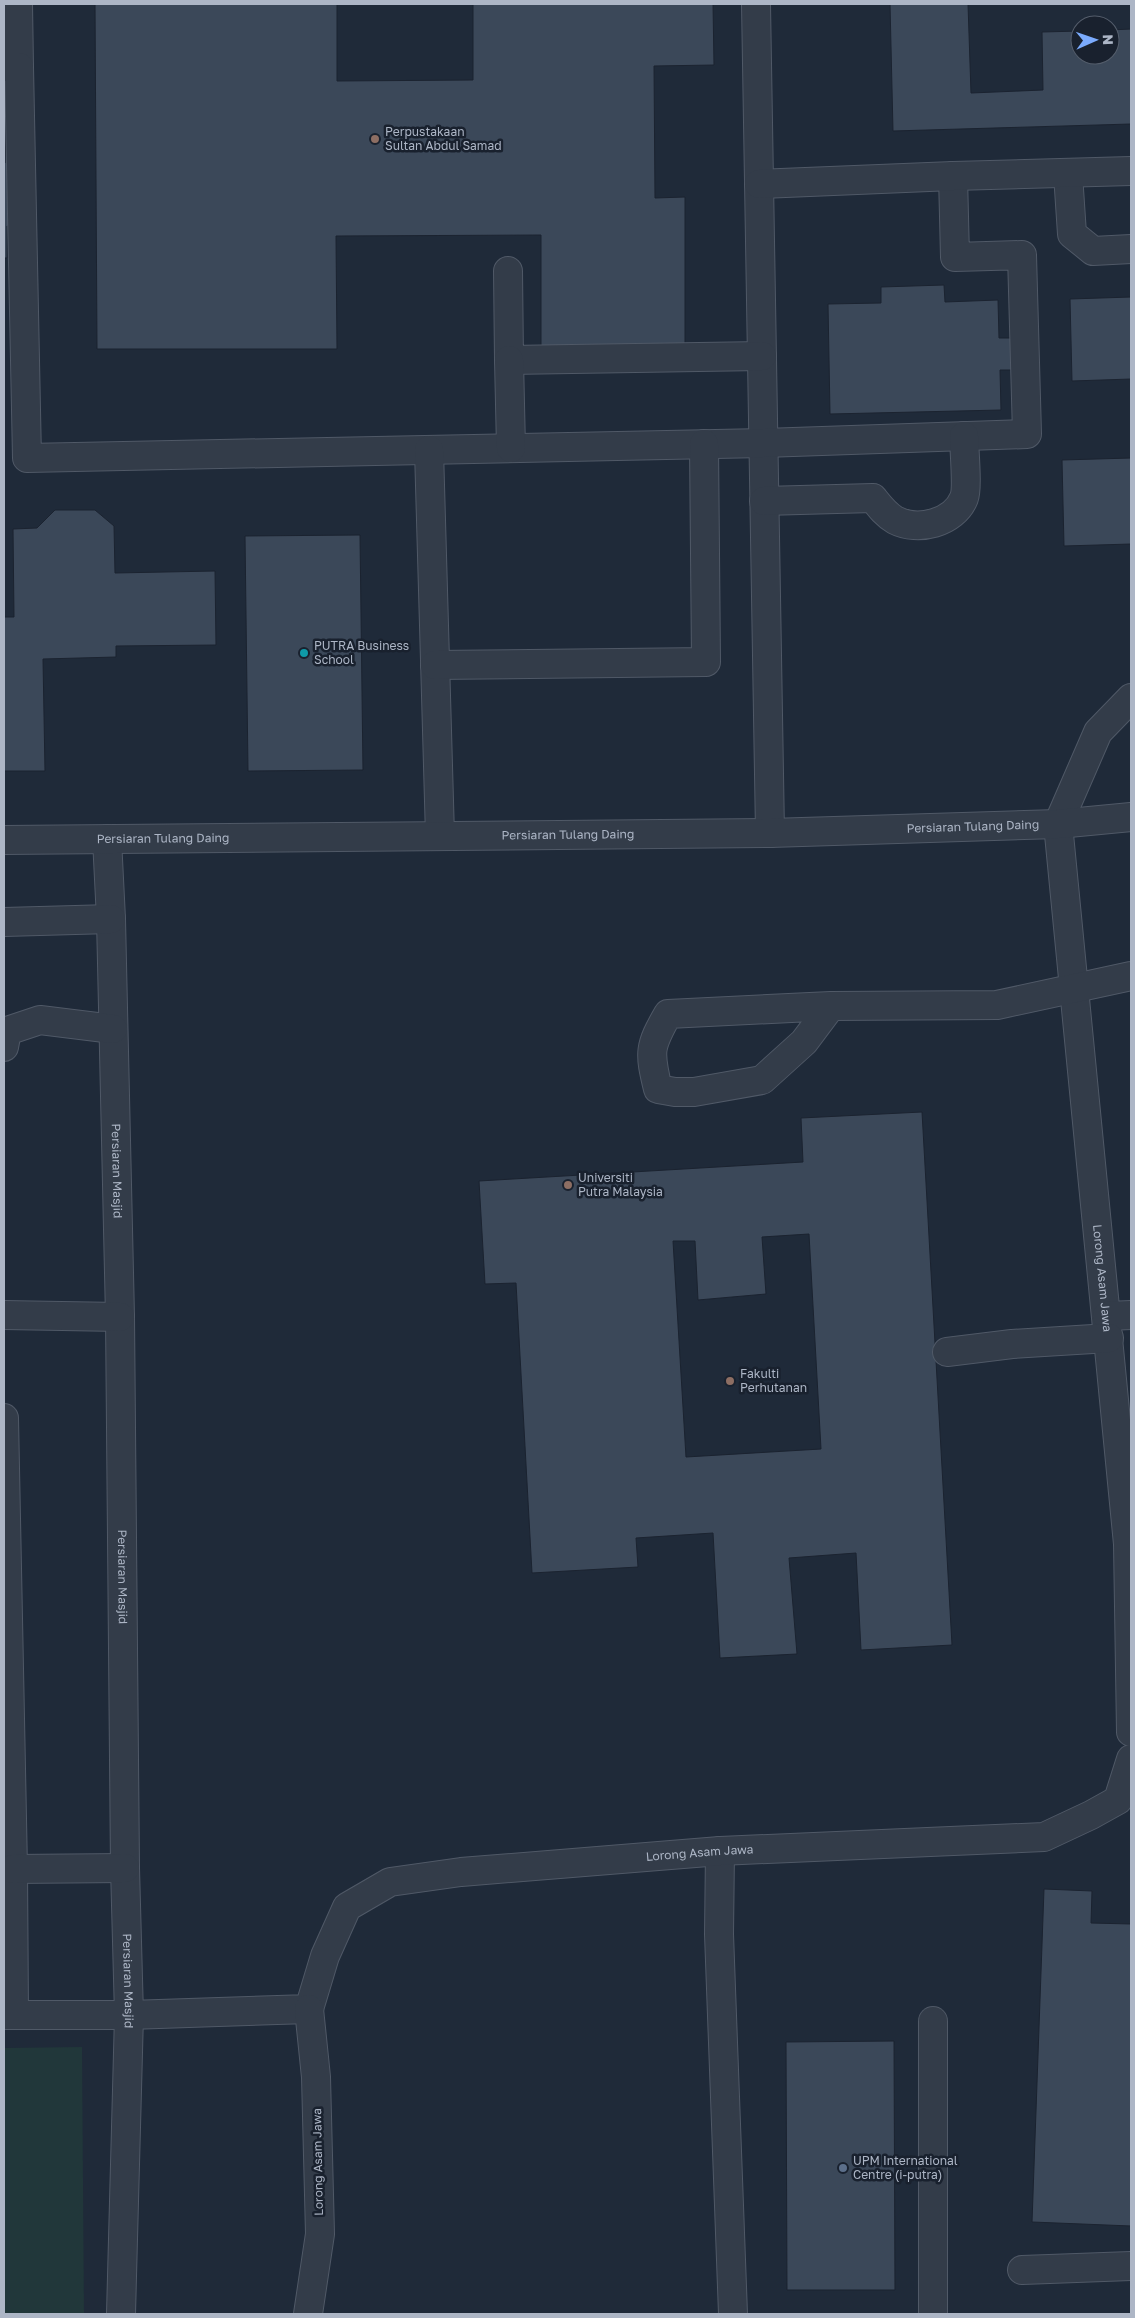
<svg xmlns="http://www.w3.org/2000/svg" width="1135" height="2318" font-family="'Golos Text',sans-serif">
<style>
.green{fill:#21373a}
.building{fill:#3b4859;stroke:#1b2330;fill-rule:evenodd}
.lines{fill:none;stroke-linecap:round;stroke-linejoin:round}
.minor-casing{stroke:#505967;stroke-width:30}
.minor{stroke:#333c49;stroke-width:28}
.education-dot{fill:#8d6e63;stroke:#19212e;stroke-width:2}
.culture-dot{fill:#0f9aa8;stroke:#19212e;stroke-width:2}
.service-dot{fill:#5c6f8a;stroke:#19212e;stroke-width:2}
.labels{text-anchor:middle;stroke-width:5;stroke-linejoin:round;paint-order:stroke}
.poi-label{font-size:12px;fill:#adb6c6;stroke:#19212e;text-anchor:start}
.street-label{font-size:12px;fill:#adb6c6;stroke:#19212e}
</style>
<rect width="100%" height="100%" fill="#1f2a39"/>
<!-- green -->
<path class="green" d="M 82,2047 L 84,2314 L 4,2314 L 4,2048 Z"/>
<!-- building -->
<path class="building" d="M 95,4 L 337,4 L 337,81 L 473,80 L 473,4 L 713,4 L 714,65 L 654,66 L 655,198 L 685,197 L 685,348 L 541,348 L 541,235 L 336,236 L 337,349 L 97,349 Z
M 890,4 L 968,4 L 971,93 L 1043,90 L 1042,32 L 1080,31 L 1080,55 L 1110,55 L 1110,30 L 1131,29 L 1131,124 L 893,131 Z
M 4,100 L 6,163 L 23,163 L 23,226 L 7,226 L 7,258 L 4,258 Z
M 944,285 L 945,302 L 998,300 L 999,338 L 1014,338 L 1015,370 L 1000,370 L 1001,410 L 830,414 L 828,304 L 881,303 L 881,287 Z
M 1131,297 L 1131,379 L 1072,381 L 1070,299 Z
M 1131,458 L 1131,544 L 1064,546 L 1062,460 Z
M 55,510 L 95,510 L 114,526 L 115,573 L 215,571 L 216,645 L 116,646 L 116,657 L 43,659 L 45,771 L 4,771 L 4,617 L 14,617 L 13,529 L 37,528 Z
M 360,535 L 363,770 L 248,771 L 245,536 Z
M 922,1112 L 952,1645 L 861,1650 L 856,1553 L 789,1558 L 797,1654 L 720,1658 L 713,1533 L 636,1538 L 638,1567 L 532,1573 L 516,1283 L 485,1284 L 479,1181 L 803,1162 L 801,1118 ZM 809,1234 L 821,1449 L 686,1457 L 673,1241 L 695,1241 L 698,1300 L 766,1294 L 762,1237 Z
M 1044,1889 L 1092,1891 L 1091,1923 L 1131,1924 L 1131,2226 L 1032,2222 Z
M 894,2041 L 895,2290 L 787,2290 L 786,2042 Z"/>
<g class="lines">
<defs>
<g id="minor">
<path d="M 18,4 L 19,67"/>
<path d="M 756,4 L 770,833"/>
<path d="M 4,67 L 19,67 L 27,458 L 764,443 L 1027,434 L 1022,255 L 955,257 L 953,176"/>
<path d="M 1068,174 L 1072,234 L 1093,251 L 1131,249"/>
<path d="M 759,184 L 953,176 L 1131,171"/>
<path d="M 508,271 L 509,360 L 762,356"/>
<path d="M 509,360 L 511,448"/>
<path d="M 429,450 L 440,836"/>
<path d="M 764,501 L 873,498 C 880,507 885,514 895,520 C 918,532 954,523 964,498 C 968,488 964,449 964,436"/>
<path d="M 435,665 L 706,662 L 704,444"/>
<path id="s1" d="M 1131,698 L 1098,732 L 1058,824 L 1128,1544 L 1131,1732"/>
<path id="s2" d="M 107,839 L 111,919 L 120,1317 L 125,1868 L 129,2015 L 121,2314"/>
<path id="s3" d="M 4,840 L 770,833 L 1058,824 L 1131,817"/>
<path d="M 4,922 L 111,919"/>
<path d="M 831,1006 L 668,1014 C 649,1047 649,1052 658,1089 L 675,1092 L 694,1092 L 762,1080 L 804,1042 L 831,1006 L 997,1005 L 1131,976"/>
<path d="M 4,1047 L 7,1031 L 40,1020 L 113,1029"/>
<path d="M 4,1315 L 120,1317"/>
<path d="M 1107,1316 L 1131,1315"/>
<path d="M 947,1352 L 1012,1344 L 1109,1338"/>
<path d="M 4,1418 L 13,1869 L 14,2015"/>
<path d="M 720,1851 L 719,1934 L 733,2314"/>
<path d="M 13,1869 L 125,1868"/>
<path id="s4" d="M 4,2015 L 129,2015 L 309,2009 L 325,1956 L 347,1907 L 390,1882 L 461,1872 L 720,1851 L 1044,1837 L 1091,1815 L 1118,1800 L 1131,1759"/>
<path d="M 933,2021 L 933,2314"/>
<path d="M 1022,2270 L 1131,2266"/>
<path d="M 308,2314 L 320,2234 L 316,2077 L 309,2009"/>
</g>
</defs>
<!-- minor casing -->
<use href="#minor" class="minor-casing"/>
<!-- minor -->
<use href="#minor" class="minor"/>
</g>
<!-- markers -->
<g class="education-dot">
<circle cx="375" cy="139" r="5"/>
<circle cx="568" cy="1185" r="5"/>
<circle cx="730" cy="1381" r="5"/>
</g>
<circle class="culture-dot" cx="304" cy="653" r="5"/>
<circle class="service-dot" cx="843" cy="2168" r="5"/>
<g class="labels">
<!-- poi labels -->
<g class="poi-label">
<text x="385" y="136">Perpustakaan<tspan x="385" dy="14">Sultan Abdul Samad</tspan></text>
<text x="314" y="650">PUTRA Business<tspan x="314" dy="14">School</tspan></text>
<text x="578" y="1182">Universiti<tspan x="578" dy="14">Putra Malaysia</tspan></text>
<text x="740" y="1378">Fakulti<tspan x="740" dy="14">Perhutanan</tspan></text>
<text x="853" y="2165">UPM International<tspan x="853" dy="14">Centre (i-putra)</tspan></text>
</g>
<!-- street labels -->
<g class="street-label">
<text dy="4" stroke="none"><textPath href="#s3" startOffset="969">Persiaran Tulang Daing</textPath></text>
<text dy="4" stroke="none"><textPath href="#s3" startOffset="564">Persiaran Tulang Daing</textPath></text>
<text dy="4" stroke="none"><textPath href="#s3" startOffset="159">Persiaran Tulang Daing</textPath></text>
<text dy="4" stroke="none"><textPath href="#s2" startOffset="332">Persiaran Masjid</textPath></text>
<text dy="4" stroke="none"><textPath href="#s1" startOffset="604">Lorong Asam Jawa</textPath></text>
<text dy="4" stroke="none"><textPath href="#s2" startOffset="738">Persiaran Masjid</textPath></text>
<text dy="4" stroke="none"><textPath href="#s4" startOffset="775">Lorong Asam Jawa</textPath></text>
<text dy="4" stroke="none"><textPath href="#s2" startOffset="1142">Persiaran Masjid</textPath></text>
<text transform="translate(318 2162) rotate(-91)" y="4">Lorong Asam Jawa</text>
</g>
</g>
<!-- border -->
<rect width="1135" height="2318" fill="none" stroke="#adb6c6" stroke-width="10"/>
<!-- north arrow -->
<g transform="translate(1095 40) rotate(88)"><circle r="24" fill="#19212e" stroke="#545d6b"/>
<path d="M0-4L9 19L0 12L-9 19Z" fill="#7babfd"/>
<text y="-8" font-size="14" font-weight="bold" text-anchor="middle" fill="#adb6c6">N</text>
</g>
</svg>
